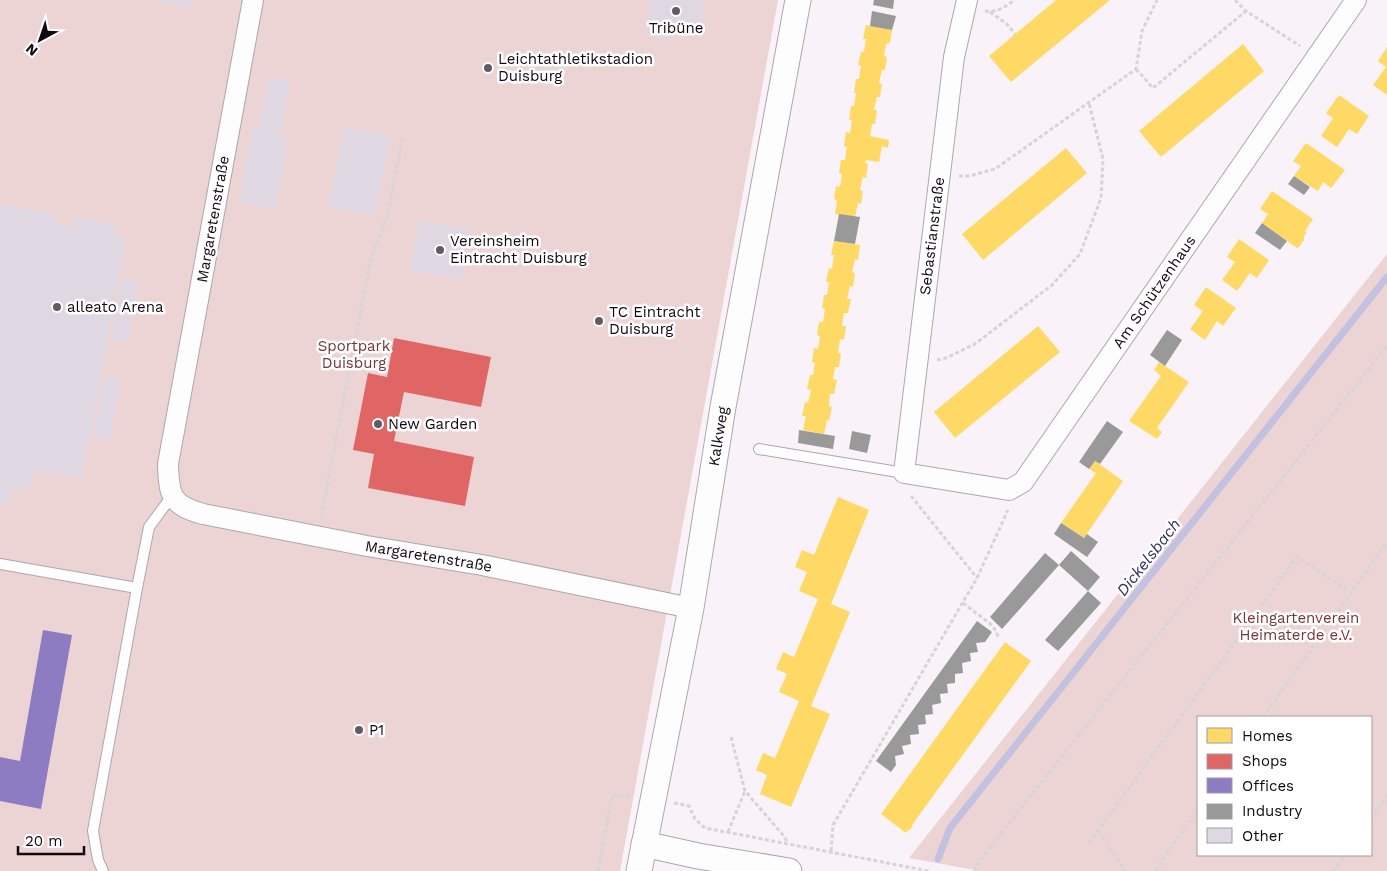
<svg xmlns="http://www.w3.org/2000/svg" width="1387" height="871" font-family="'Work Sans',sans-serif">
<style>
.green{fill:#ecd4d5;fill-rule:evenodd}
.homes{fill:#ffd966}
.shops{fill:#e06666}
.offices{fill:#8e7cc3}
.industry{fill:#999}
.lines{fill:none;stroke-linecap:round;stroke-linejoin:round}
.stream{stroke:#c2c1e0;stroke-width:7}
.building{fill:#dfd8e3}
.service-casing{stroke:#aea6ad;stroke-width:12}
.minor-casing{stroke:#aea6ad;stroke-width:22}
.tertiary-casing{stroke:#aea6ad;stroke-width:27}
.path{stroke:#d7d4d7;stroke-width:3;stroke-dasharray:4 2.5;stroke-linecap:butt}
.service{stroke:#fefdfe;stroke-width:10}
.minor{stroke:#fefdfe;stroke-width:20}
.tertiary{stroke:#fefdfe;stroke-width:25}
.poi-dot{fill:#635a62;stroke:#fff;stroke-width:2}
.labels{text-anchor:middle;stroke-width:5;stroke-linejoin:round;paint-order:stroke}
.poi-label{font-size:15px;fill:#120811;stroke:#fff;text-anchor:start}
.street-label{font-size:15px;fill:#120811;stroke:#fff}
.park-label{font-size:15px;fill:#763636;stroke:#fff}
.water-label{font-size:16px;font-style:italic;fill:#312e62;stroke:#fff}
</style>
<rect width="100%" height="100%" fill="#f9f2f8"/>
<!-- green -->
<path class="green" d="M 0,0 L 778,0 L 620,871 L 0,871 Z
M 1387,254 L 1387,871 L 980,871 L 909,858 ZM 1198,717 L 1371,717 L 1371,855 L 1198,855 Z"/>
<!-- homes -->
<path class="homes" d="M 1056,0 L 1110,0 L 1011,82 L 989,56 Z
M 866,25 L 892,30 L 890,43 L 886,44 L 884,56 L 887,57 L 885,70 L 882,70 L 879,83 L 882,84 L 880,97 L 877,97 L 874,110 L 877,110 L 875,124 L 872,124 L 870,136 L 889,140 L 888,148 L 882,146 L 879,162 L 866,160 L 865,163 L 868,164 L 866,178 L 863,177 L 860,190 L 863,191 L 861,204 L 858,203 L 855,217 L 835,214 L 837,200 L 834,199 L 836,186 L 840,187 L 842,174 L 839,173 L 841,160 L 845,160 L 847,147 L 844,146 L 846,132 L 850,133 L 852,120 L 849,120 L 851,106 L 854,106 L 856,93 L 854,93 L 856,79 L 859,79 L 861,66 L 858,65 L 861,52 L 864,52 L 866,39 L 863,39 Z
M 1243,44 L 1264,71 L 1161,157 L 1139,131 Z
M 1387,47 L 1387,95 L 1373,85 L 1386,67 L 1378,61 Z
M 1339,95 L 1369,116 L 1357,134 L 1349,129 L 1337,147 L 1321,136 L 1333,118 L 1326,113 Z
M 1306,143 L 1345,170 L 1331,188 L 1323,182 L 1318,191 L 1294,176 L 1301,166 L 1293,161 Z
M 1066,148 L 1087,173 L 983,260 L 962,234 Z
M 1272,191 L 1313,219 L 1305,231 L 1307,233 L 1304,236 L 1304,240 L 1299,247 L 1297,248 L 1262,223 L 1268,214 L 1260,209 Z
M 1239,239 L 1269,260 L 1257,278 L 1250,273 L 1237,291 L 1222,280 L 1235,262 L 1227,257 Z
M 834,241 L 860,245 L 858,260 L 855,259 L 852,272 L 855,273 L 853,287 L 850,286 L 847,299 L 851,299 L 848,313 L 844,313 L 842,326 L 846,326 L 844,340 L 840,339 L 838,353 L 841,353 L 839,367 L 835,367 L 833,379 L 837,380 L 834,394 L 830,394 L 829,406 L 832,407 L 829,421 L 827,420 L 824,434 L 803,430 L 806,416 L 802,416 L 805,402 L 808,403 L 811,390 L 807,389 L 810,375 L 813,375 L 815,363 L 812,362 L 814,348 L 818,349 L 820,336 L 817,335 L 819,322 L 823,322 L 825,309 L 822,308 L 824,295 L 827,295 L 829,283 L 826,281 L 829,268 L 832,269 L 834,255 L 831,255 Z
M 1206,287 L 1236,308 L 1223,326 L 1217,321 L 1205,340 L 1190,329 L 1203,311 L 1194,305 Z
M 1038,326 L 1060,352 L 955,438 L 934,412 Z
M 1159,362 L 1189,382 L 1157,428 L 1162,432 L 1157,439 L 1129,421 L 1161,376 L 1154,370 Z
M 1095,461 L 1123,481 L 1084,538 L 1061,523 L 1096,473 L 1089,469 Z
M 838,497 L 869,510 L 831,604 L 850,612 L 811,706 L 830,714 L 791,807 L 760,794 L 767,775 L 756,770 L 763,753 L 775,758 L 799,701 L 779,692 L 787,674 L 776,669 L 783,652 L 794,657 L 818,599 L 799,591 L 807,572 L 795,567 L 802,550 L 814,555 Z
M 1005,642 L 1031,661 L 912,825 L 913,826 L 910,830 L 909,829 L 906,833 L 881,814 Z"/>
<!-- shops -->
<path class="shops" d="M 394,338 L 491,357 L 481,407 L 404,392 L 394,441 L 474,457 L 465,506 L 368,488 L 374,454 L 353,450 L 368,373 L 387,377 Z"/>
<!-- offices -->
<path class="offices" d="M 43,630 L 72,635 L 41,809 L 0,801 L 0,757 L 20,761 Z"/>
<!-- industry -->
<path class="industry" d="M 874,0 L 894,0 L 893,9 L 873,5 Z
M 872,11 L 896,16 L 892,30 L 870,26 Z
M 1294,176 L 1310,187 L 1304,195 L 1288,184 Z
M 839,214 L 860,217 L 855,244 L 834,241 Z
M 1262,223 L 1287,241 L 1280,250 L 1255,233 Z
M 1167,330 L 1182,340 L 1165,366 L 1150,355 Z
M 1107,421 L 1123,432 L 1100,464 L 1095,461 L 1089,469 L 1079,462 Z
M 799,430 L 835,436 L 833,449 L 798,443 Z
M 852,431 L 871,435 L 867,453 L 849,449 Z
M 1061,523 L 1084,538 L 1087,534 L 1098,542 L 1087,557 L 1054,534 Z
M 1071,551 L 1100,577 L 1088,591 L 1059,565 Z
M 1045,553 L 1059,565 L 1002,629 L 990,617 Z
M 1088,591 L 1101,603 L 1058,651 L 1045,640 Z
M 977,621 L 992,632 L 985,642 L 976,643 L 978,652 L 970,653 L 971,661 L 962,663 L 963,673 L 955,674 L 955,683 L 947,684 L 948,693 L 940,694 L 941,703 L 932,705 L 933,714 L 925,715 L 926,724 L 918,725 L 919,734 L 910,735 L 911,744 L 902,746 L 904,754 L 895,756 L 896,765 L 891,772 L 876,761 Z"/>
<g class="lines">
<!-- stream -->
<path class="stream" d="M 938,859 L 950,828 L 1387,277"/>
</g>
<!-- building -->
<path class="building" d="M 152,0 L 193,0 L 192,8 Z
M 651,0 L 704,0 L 700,23 L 674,40 L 645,34 Z
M 268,77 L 290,81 L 279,139 L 288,141 L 276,209 L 239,202 L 252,129 L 259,130 Z
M 345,127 L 391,137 L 374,216 L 328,207 Z
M 0,204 L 58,215 L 56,224 L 75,228 L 76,217 L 116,225 L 114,235 L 126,237 L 82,477 L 33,469 L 28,491 L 13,488 L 10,504 L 0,503 Z
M 419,220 L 469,230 L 460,280 L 410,270 Z
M 122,278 L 139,281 L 128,342 L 111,339 Z
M 104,377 L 121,380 L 110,441 L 93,437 Z"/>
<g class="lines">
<defs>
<path id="service" d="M 759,449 L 904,473
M 0,564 L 137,588
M 103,871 L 98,860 L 93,831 L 137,588 L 149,527 L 172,496"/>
<g id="minor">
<path id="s1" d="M 253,0 L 168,464 C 169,496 171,505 203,514 L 367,546 L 482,565 L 691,608"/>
<path id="s2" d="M 967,0 L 954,57 L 904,473 L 1009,490 L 1023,482 L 1356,0"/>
</g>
<g id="tertiary">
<path d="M 644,844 L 698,856 L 789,871"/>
<path id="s3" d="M 639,871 L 691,608 L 723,407 L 798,0"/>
</g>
</defs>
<!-- service casing -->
<use href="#service" class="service-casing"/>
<!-- minor casing -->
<use href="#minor" class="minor-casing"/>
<!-- tertiary casing -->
<use href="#tertiary" class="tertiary-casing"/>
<!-- path -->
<path class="path" d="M 1235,0 L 1246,11 L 1300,46
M 985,11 C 997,13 1006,6 1015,0
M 990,12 L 1007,24 L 1015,34
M 1136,69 L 1153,88 L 1246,11
M 959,176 L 969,176 L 995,169 L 1136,69 L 1142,31 L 1157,0
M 937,360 L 946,358 L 975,344 L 1052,285 L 1080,254 L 1101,198 L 1103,159 L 1089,103
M 911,496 L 977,578
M 321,517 L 371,259 L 387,217 L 403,136
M 963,603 L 993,626 L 999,638
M 1263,717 L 1387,542
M 731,737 L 745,791 L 784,836 L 788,843
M 674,803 L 689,806 L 695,819 L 705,828 L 929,871
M 1371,819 L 1387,796
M 1099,831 L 1125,871
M 728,832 L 745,791
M 1089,843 L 1297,557 L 1351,592
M 831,851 L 833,825 L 977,578 L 1008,510
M 598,871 L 612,795 L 631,797
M 974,871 L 983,856 L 1387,346
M 1155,871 L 1198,809
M 1333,871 L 1345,855"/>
<!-- service -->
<use href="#service" class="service"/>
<!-- minor -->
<use href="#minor" class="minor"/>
<!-- tertiary -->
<use href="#tertiary" class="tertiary"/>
</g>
<!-- markers -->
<g class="poi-dot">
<circle cx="676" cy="11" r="5"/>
<circle cx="488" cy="68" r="5"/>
<circle cx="440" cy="250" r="5"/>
<circle cx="57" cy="307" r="5"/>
<circle cx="599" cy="321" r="5"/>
<circle cx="378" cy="424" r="5"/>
<circle cx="359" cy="730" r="5"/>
</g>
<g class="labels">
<!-- poi labels -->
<g class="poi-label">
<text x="676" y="33" text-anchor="middle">Tribüne</text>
<text x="498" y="64">Leichtathletikstadion<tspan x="498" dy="17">Duisburg</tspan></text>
<text x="450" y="246">Vereinsheim<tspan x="450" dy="17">Eintracht Duisburg</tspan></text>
<text x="67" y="312">alleato Arena</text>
<text x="609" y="317">TC Eintracht<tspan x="609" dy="17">Duisburg</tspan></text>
<text x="388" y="429">New Garden</text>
<text x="369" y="735">P1</text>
</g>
<!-- street labels -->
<g class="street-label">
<text transform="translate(213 219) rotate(-80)" y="5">Margaretenstraße</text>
<text transform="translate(932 236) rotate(-83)" y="5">Sebastianstraße</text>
<text dy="5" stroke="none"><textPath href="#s2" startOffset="831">Am Schützenhaus</textPath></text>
<text dy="5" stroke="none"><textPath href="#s3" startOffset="442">Kalkweg</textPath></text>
<text dy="5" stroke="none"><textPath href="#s1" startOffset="770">Margaretenstraße</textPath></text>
</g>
<!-- park labels -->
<g class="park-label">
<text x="354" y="351">Sportpark<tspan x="354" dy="17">Duisburg</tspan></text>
<text x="1296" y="623">Kleingartenverein<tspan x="1296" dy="17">Heimaterde e.V.</tspan></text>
</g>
<!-- water labels -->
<g class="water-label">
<text transform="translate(1148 557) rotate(-52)" y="6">Dickelsbach</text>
</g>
</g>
<!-- legend -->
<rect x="1197" y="716" width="175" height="140" fill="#ffffff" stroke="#a09ca0"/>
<rect x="1207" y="728" width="25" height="15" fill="#ffd966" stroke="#a09ca0"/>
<text x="1242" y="741" font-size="15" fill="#120811">Homes</text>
<rect x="1207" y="754" width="25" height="15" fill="#e06666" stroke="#a09ca0"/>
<text x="1242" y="766" font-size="15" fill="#120811">Shops</text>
<rect x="1207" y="778" width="25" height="15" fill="#8e7cc3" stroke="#a09ca0"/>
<text x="1242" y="791" font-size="15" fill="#120811">Offices</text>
<rect x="1207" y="804" width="25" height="15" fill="#999999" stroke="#a09ca0"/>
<text x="1242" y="816" font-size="15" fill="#120811">Industry</text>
<rect x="1207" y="828" width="25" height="15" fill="#dfd8e3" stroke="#a09ca0"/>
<text x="1242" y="841" font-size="15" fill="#120811">Other</text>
<!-- north arrow -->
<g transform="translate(40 40) rotate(220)" stroke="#ffffff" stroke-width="4" paint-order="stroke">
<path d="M0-4L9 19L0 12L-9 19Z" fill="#120811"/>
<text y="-8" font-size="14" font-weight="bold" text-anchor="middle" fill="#120811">N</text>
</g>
<!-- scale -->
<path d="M18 846v8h66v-8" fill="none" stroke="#120811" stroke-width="2.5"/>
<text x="25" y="846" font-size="15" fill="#120811" stroke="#ffffff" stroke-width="4" paint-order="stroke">20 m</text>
</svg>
